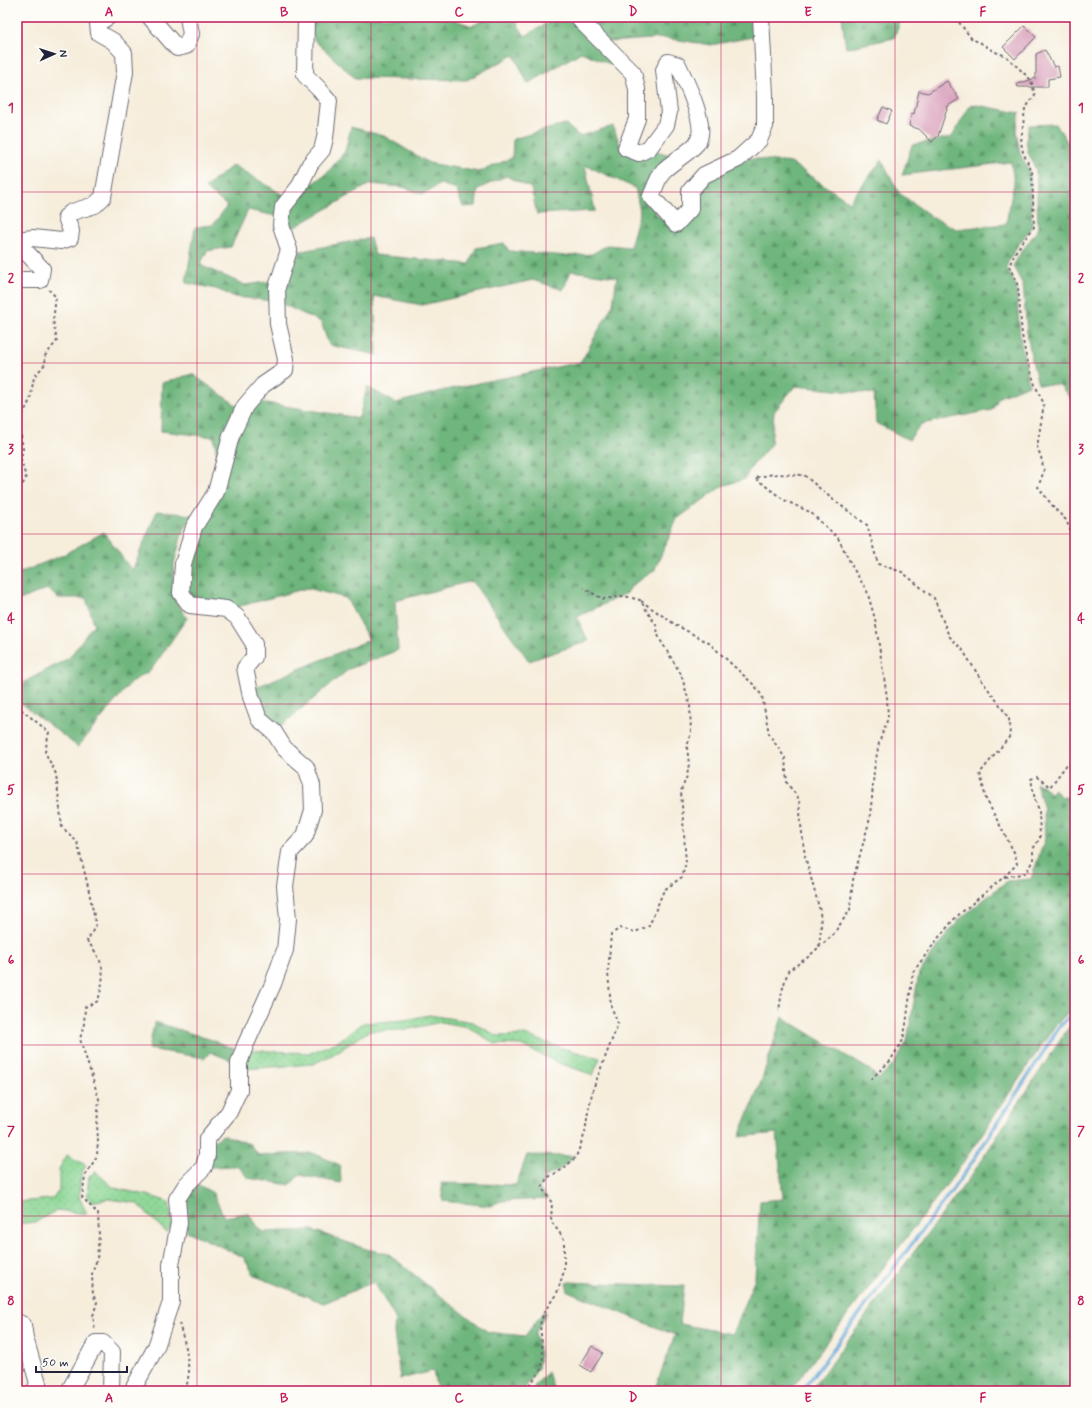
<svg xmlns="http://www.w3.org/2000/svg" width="1092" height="1408" font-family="Mynerve,sans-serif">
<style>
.grass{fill:url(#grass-dots);stroke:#567c67}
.forest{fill:url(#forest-firs);stroke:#486c5c}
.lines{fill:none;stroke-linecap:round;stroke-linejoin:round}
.stream{stroke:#63a8d9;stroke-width:3.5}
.building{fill:#d89eba}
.minor-casing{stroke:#6c6973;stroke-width:18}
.path{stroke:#6c6973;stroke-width:2;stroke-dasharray:3 3;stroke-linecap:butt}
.minor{stroke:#fff;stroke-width:16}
.grid{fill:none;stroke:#c2185b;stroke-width:1;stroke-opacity:0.55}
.neatline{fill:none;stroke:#c2185b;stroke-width:1.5}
.grid-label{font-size:13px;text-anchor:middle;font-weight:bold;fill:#c2185b}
</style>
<defs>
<pattern id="grass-dots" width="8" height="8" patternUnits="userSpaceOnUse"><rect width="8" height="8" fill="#89d593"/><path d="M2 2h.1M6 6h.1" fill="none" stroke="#76b780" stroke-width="1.8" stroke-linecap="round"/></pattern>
<pattern id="forest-firs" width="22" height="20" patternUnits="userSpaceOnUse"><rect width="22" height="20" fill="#6eb67d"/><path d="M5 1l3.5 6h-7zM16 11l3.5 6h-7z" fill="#5a9468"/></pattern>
</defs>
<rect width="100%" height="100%" fill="#fdfcf7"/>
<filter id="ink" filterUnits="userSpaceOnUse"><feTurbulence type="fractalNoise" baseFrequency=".025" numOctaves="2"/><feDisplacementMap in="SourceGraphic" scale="8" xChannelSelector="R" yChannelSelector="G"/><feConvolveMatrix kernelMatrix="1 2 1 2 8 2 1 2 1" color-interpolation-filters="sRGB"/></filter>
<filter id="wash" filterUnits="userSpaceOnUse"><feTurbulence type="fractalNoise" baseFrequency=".012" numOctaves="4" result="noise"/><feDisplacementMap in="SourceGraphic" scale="16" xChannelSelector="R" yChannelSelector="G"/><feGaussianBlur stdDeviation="0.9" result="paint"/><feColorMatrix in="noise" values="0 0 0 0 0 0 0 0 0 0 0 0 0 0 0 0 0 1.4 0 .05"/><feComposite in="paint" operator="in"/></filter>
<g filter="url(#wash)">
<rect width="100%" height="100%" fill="#f6eddb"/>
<!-- grass -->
<path class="grass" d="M 429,1015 L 473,1022 L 497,1036 L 525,1035 L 565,1049 L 600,1058 L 593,1075 L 556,1062 L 521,1045 L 495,1044 L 468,1027 L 441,1022 L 405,1030 L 369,1031 L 334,1054 L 313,1064 L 246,1069 L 246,1060 L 250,1050 L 310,1053 L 337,1042 L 363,1023 L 405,1020 Z
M 67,1155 L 86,1165 L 81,1175 L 79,1197 L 87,1214 L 57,1210 L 36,1222 L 17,1224 L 17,1202 L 51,1199 L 59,1191 L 59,1169 Z
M 96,1172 L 114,1188 L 147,1195 L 169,1202 L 172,1224 L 167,1233 L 136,1203 L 108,1199 L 91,1202 L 87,1194 L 89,1176 Z"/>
<!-- forest -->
<path class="forest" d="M 311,17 L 447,17 L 472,26 L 490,17 L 513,17 L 525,36 L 558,17 L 573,17 L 620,68 L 581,52 L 528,84 L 514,55 L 467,80 L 355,78 L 314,40 Z
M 584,17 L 757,17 L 758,36 L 711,45 L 665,38 L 608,42 Z
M 842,17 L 937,17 L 900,22 L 894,38 L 846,48 Z
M 971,104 L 1020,113 L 1016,130 L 1020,154 L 1030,173 L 1032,226 L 1014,251 L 1006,266 L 1016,286 L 1020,337 L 1029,385 L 999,397 L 992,410 L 921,424 L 909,440 L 876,423 L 874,394 L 795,386 L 774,412 L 771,444 L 749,470 L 745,479 L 722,486 L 677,519 L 654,571 L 632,585 L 627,593 L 577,617 L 588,641 L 529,661 L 472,581 L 395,601 L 398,650 L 349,669 L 277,729 L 264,718 L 256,687 L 369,640 L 346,598 L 307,588 L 237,607 L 225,603 L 193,598 L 189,593 L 190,564 L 199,528 L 236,438 L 250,410 L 260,402 L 359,418 L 367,387 L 396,403 L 445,390 L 581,362 L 613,304 L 617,277 L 571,271 L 563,290 L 533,280 L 422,305 L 374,296 L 377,355 L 329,345 L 321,322 L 282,304 L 291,253 L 370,238 L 375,255 L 469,264 L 476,248 L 504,243 L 509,251 L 567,256 L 592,254 L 607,245 L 630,247 L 640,211 L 635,188 L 585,165 L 595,211 L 537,214 L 531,188 L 506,176 L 478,189 L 476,206 L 463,207 L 456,189 L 440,184 L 423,194 L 403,187 L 370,184 L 288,231 L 287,209 L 301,192 L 328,172 L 345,151 L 351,127 L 384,136 L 429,163 L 479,172 L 512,158 L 513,139 L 565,124 L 579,136 L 613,126 L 622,150 L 639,158 L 657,151 L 676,157 L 647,197 L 657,215 L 675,229 L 690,222 L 695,210 L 698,193 L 706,180 L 750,158 L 791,163 L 849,202 L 882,160 L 899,193 L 932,217 L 956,229 L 1006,224 L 1014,183 L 1011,162 L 902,175 L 912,145 L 952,137 Z
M 1056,124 L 1075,154 L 1075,405 L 1060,385 L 1038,384 L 1031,356 L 1027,334 L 1023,285 L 1013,266 L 1020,254 L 1038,229 L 1036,170 L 1028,152 L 1026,140 L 1029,125 Z
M 233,165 L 285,196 L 276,216 L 248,210 L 231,247 L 207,251 L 200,265 L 245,285 L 274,281 L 273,301 L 235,297 L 216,289 L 186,283 L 195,227 L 213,225 L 227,206 L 205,188 Z
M 192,374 L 239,407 L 218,462 L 214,437 L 161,431 L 162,383 Z
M 157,511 L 192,515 L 182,534 L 174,563 L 173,597 L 187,618 L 151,670 L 131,682 L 78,747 L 17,700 L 17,686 L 69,658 L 94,624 L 86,598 L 58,598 L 47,589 L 17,601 L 17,574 L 63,555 L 104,532 L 132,571 Z
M 1036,783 L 1043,786 L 1050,793 L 1054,789 L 1062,797 L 1075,798 L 1075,1005 L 1054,1027 L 960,1167 L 790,1391 L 654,1391 L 675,1335 L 568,1291 L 566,1282 L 684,1286 L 680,1324 L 732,1334 L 755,1278 L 760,1201 L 783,1199 L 777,1133 L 739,1137 L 761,1082 L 782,1017 L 870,1070 L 879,1079 L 894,1064 L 907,1041 L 919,973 L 944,938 L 961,918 L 1007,881 L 1031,879 L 1045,839 L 1044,809 Z
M 1075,1021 L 1075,1391 L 810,1391 L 973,1173 L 1068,1028 Z
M 155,1022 L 209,1039 L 238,1050 L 233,1061 L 210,1052 L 205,1058 L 148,1049 Z
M 223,1135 L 250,1144 L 258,1155 L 313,1153 L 340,1165 L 341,1183 L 299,1175 L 290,1185 L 248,1178 L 238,1166 L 211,1167 L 212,1142 Z
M 527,1155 L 575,1156 L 560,1169 L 545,1177 L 539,1189 L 548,1199 L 501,1201 L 490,1206 L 443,1201 L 441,1183 L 516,1185 Z
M 197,1184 L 213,1193 L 224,1217 L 248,1213 L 262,1232 L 312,1230 L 366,1249 L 389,1254 L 438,1294 L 488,1332 L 525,1336 L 543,1312 L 545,1311 L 545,1314 L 535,1334 L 540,1354 L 538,1368 L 523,1391 L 440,1391 L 437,1390 L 433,1371 L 400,1379 L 394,1333 L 395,1318 L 374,1282 L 324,1303 L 255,1276 L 243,1257 L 187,1231 C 180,1207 184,1204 197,1184 Z
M 548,1372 L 554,1391 L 533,1391 L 536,1384 Z"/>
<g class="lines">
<!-- stream -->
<path class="stream" d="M 802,1391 L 967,1170 L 1060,1026 L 1075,1011"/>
</g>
<g id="blocks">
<!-- building -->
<path class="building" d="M 1024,26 L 1036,37 L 1015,59 L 1003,47 Z
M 1045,50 L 1054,67 L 1058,66 L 1060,77 L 1048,79 L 1048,87 L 1018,87 L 1017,84 L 1036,78 L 1036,54 Z
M 947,81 L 959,99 L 948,106 L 938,136 L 932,142 L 919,129 L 909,126 L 912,113 L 914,114 L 919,91 L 928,93 Z
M 883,107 L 892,111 L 886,124 L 877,120 Z
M 592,1346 L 603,1353 L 591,1372 L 580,1365 Z"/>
</g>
</g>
<g filter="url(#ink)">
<use href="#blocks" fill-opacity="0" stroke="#6c6973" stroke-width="1"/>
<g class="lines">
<defs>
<path id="minor" d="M 150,17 L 177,48 L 186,46 L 191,34 L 188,17
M 579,17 L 581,21 L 633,73 L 637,89 L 637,119 L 626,148 L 639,153 L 649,148 L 666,125 L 669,112 L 664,70 L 668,62 L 678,65 C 686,82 709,127 697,143 C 690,152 672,162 663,171 C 658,177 655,188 651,196 L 676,224 L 690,209 L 690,191 L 704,175 L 738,159 L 759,140 L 765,126 L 765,95 L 761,17
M 17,240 L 33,238 L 61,241 L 70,238 L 71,231 L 66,217 L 72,212 L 95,205 L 103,197 L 125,72 L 124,53 L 113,41 L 99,33 L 98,23 L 108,17
M 17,247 L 28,254 L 42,269 L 40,280 L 17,280
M 17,1322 L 23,1325 L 25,1338 L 38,1383 L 35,1391
M 69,1391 L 96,1343 L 103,1343 L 112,1352 L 111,1391
M 132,1391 L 156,1347 L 171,1302 L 171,1265 L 179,1223 L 177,1199 L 186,1185 L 204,1167 L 207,1155 L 207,1139 L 229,1112 L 239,1090 L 239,1063 L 245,1046 L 273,984 L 285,950 L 288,919 L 285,886 L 290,852 L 305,836 L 313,810 L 312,785 L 306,767 L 284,748 L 274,732 L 259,719 L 251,697 L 245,668 L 254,657 L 254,644 L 237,617 L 226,609 L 190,605 L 181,593 L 183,564 L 194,527 L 216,492 L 231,436 L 245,406 L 263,385 L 285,370 L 286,359 L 278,324 L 277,287 L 289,250 L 281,225 L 283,207 L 299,187 L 310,164 L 322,150 L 325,138 L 329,101 L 319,89 L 305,75 L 306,17"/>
</defs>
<!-- minor casing -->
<use href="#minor" class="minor-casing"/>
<!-- path -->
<path class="path" d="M 942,17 L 958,21 L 972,39 L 981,43 L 993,51 L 1006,56 L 1031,80 L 1035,95 L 1025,109 L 1021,142 L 1023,152 L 1032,172 L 1034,227 L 1016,251 L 1009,266 L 1018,286 L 1022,335 L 1026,356 L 1035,385 L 1044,404 L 1037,447 L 1041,457 L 1044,471 L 1038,487 L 1055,509 L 1066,520 L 1075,541
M 17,495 L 26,478 L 21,459 L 23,449 L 19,422 L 30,400 L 34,377 L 46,363 L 44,357 L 57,341 L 53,321 L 56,297 L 49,290
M 641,601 L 676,625 L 709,643 L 755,686 L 762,696 L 769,734 L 785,758 L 787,783 L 799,799 L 801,825 L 805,856 L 820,911 L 821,928 L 819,947 L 808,957 L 788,971 L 782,991 L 779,1011
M 17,661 L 17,673
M 17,705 L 18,707 L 49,732 L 45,752 L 56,774 L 62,827 L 77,842 L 87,882 L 96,925 L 87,941 C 106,963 105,975 98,1001 L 85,1007 L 84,1024 L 80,1039 L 99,1099 L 97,1125 L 98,1139 L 97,1156 L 85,1176 L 82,1197 L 98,1214 L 99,1235 L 97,1259 L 92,1274 L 93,1295 L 97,1302 L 93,1316 L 95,1329
M 1005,877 L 1026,873 L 1033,860 L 1033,849 L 1040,838 L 1039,810 L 1035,800 L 1031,779 L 1037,777 L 1050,787 L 1068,763 L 1075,761
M 819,947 L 832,936 L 850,910 L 853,880 L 869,822 L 872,798 L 874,770 L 879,743 L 888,718 L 887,697 L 875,619 L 867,591 L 853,568 L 838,538 L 810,512 L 784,500 L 755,478 L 773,474 L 804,475 L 831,498 L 867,525 L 878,564 L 902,572 L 934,598 L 949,636 L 962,649 L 982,681 L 1000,705 L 1009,719 L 1010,736 L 980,773 L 986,799 L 1015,854 L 1017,864 L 1004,877 L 956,917 L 939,937 L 913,972 L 906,1024 L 903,1040 L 890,1061 L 870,1080
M 179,1323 L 186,1348 L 189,1372 L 186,1391
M 526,1391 L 542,1368 L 543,1354 L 540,1325 L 544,1312 L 557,1293 L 564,1271 L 564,1239 L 551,1221 L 552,1203 L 542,1188 L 547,1178 L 563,1169 L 576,1157 L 585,1133 L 588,1112 L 593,1089 L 618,1024 L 611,1006 L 608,973 L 611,934 L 621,928 L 635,932 L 649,926 L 664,890 L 682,877 L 686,863 L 681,791 L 687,776 L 689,764 L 687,747 L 691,733 L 690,705 L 681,674 L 659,638 L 656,625 L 640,600 L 624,596 L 603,599 L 584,588"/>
<!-- minor -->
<use href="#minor" class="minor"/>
</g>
</g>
<!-- grid -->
<path class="grid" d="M 197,17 L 197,1391M 371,17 L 371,1391M 546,17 L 546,1391M 721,17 L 721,1391M 895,17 L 895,1391M 17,192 L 1075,192M 17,363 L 1075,363M 17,534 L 1075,534M 17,704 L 1075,704M 17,874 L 1075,874M 17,1045 L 1075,1045M 17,1216 L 1075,1216"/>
<!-- margin -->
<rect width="1092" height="1408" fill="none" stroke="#fdfcf7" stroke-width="44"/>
<!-- north arrow -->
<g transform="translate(54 54) rotate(87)" stroke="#fdfcf7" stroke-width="3" paint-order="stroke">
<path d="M0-3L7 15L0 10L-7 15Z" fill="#22223b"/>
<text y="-6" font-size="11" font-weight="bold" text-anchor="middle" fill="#22223b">N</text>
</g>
<!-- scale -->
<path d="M36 1366v6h91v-6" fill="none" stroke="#22223b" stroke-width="2"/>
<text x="42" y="1366" font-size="12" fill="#22223b" stroke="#fdfcf7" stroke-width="3" paint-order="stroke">50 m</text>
<rect x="22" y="22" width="1048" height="1364" class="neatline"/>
<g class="grid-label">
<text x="109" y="16">A</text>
<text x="284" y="16">B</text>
<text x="459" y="16">C</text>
<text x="633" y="16">D</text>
<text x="808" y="16">E</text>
<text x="983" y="16">F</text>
<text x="11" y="112">1</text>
<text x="1081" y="112">1</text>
<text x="11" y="282">2</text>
<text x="1081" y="282">2</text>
<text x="11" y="453">3</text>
<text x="1081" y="453">3</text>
<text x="11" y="623">4</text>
<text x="1081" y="623">4</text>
<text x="11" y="794">5</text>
<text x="1081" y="794">5</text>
<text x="11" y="964">6</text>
<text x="1081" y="964">6</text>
<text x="11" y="1135">7</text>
<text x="1081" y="1135">7</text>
<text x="11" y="1305">8</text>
<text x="1081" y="1305">8</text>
<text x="109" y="1402">A</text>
<text x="284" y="1402">B</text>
<text x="459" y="1402">C</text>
<text x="633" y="1402">D</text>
<text x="808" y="1402">E</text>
<text x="983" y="1402">F</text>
</g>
</svg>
